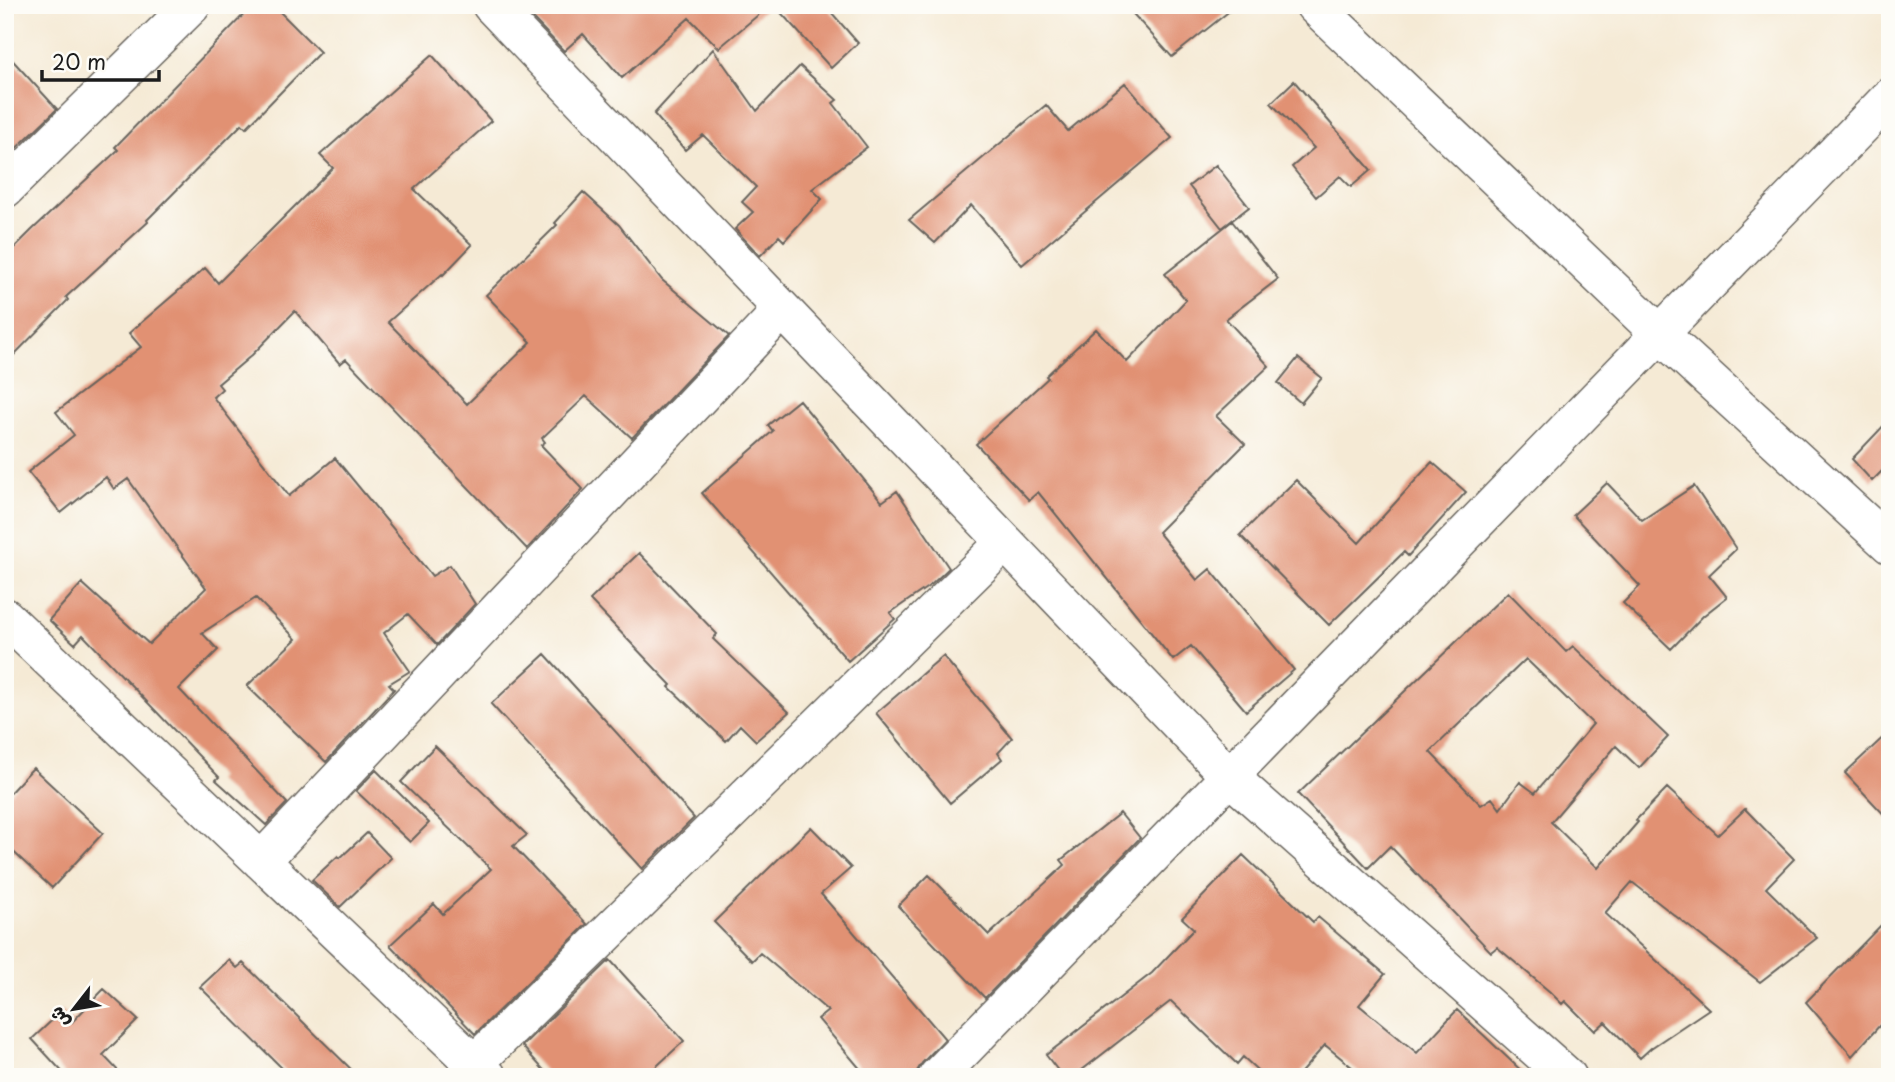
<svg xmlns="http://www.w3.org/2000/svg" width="1895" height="1082" font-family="'Playpen Sans','Playpen Sans Arabic',sans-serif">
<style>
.building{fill:#e19173;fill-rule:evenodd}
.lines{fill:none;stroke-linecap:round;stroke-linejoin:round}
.minor-casing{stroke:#68645d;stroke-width:40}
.minor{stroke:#fff;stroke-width:37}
</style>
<rect width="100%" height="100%" fill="#fdfcf7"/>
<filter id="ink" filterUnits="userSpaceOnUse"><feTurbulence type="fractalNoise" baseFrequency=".0143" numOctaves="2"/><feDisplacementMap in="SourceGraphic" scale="14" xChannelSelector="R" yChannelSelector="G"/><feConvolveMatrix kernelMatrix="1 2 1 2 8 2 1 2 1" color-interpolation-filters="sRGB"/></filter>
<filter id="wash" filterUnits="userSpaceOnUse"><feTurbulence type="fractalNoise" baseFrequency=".00686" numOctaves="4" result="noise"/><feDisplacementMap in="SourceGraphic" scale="28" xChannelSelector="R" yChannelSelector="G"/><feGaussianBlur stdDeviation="1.57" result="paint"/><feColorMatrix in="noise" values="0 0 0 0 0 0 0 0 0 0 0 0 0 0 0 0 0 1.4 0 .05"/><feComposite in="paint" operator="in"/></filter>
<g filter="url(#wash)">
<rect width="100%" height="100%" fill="#f5ead5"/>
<g id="blocks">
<!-- building -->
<path class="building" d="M 253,5 L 273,5 L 320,52 L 246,128 L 242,124 L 147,220 L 148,222 L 66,297 L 68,300 L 5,364 L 5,257 L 32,230 L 118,150 L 115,147 Z
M 520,5 L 770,5 L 719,48 L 689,18 L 622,78 L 583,34 L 564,51 Z
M 774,5 L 825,5 L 858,43 L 831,68 Z
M 1125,5 L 1237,5 L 1172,57 Z
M 713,49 L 757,111 L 800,66 L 837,100 L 833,103 L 867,147 L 812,189 L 822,199 L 784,241 L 779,236 L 760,256 L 735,229 L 753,212 L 742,202 L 756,187 L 703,135 L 685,150 L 654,114 Z
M 5,52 L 57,109 L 5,159 Z
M 432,55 L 491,121 L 414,189 L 472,245 L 443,275 L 442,274 L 388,322 L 467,404 L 531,342 L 486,295 L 557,225 L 555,223 L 583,192 L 619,225 L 662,280 L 729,336 L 632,438 L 586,396 L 542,438 L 545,442 L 541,445 L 583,489 L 527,549 L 346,359 L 340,364 L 295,311 L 252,355 L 218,384 L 222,389 L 213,397 L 289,496 L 335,458 L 432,576 L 450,565 L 475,604 L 437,645 L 408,614 L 384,633 L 410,671 L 389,684 L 394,689 L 326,762 L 247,686 L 296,639 L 256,598 L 202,633 L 218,650 L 179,689 L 287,803 L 266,825 L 216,780 L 219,777 L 83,635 L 75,644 L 49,620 L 82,583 L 149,644 L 206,588 L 128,479 L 114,489 L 106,477 L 61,513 L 28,472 L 74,435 L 56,412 L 141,347 L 129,333 L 205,268 L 218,283 L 333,168 L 320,155 Z
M 1294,81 L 1371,170 L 1351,187 L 1340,176 L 1316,197 L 1292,167 L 1314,148 L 1271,103 Z
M 1125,83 L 1172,138 L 1022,265 L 971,205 L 935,243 L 909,220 L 1046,105 L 1068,131 Z
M 1216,165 L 1249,207 L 1222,228 L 1189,186 Z
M 1232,221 L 1278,279 L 1226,319 L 1269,366 L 1216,416 L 1245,444 L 1158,532 L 1197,580 L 1210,569 L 1294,670 L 1246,711 L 1191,646 L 1173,660 L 1038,492 L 1029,500 L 976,444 L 1048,378 L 1046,376 L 1096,329 L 1127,362 L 1186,300 L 1165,274 Z
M 1298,358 L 1322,378 L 1301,403 L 1278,383 Z
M 799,400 L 882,502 L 897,491 L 949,568 L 932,584 L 890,613 L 895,619 L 848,661 L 702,493 L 773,431 L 768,425 Z
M 1890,419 L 1890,463 L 1872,481 L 1852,459 Z
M 1432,462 L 1466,492 L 1408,556 L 1404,552 L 1329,625 L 1240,535 L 1296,480 L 1359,543 Z
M 1607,483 L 1642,520 L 1694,486 L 1736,549 L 1709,575 L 1727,597 L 1703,616 L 1671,649 L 1623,603 L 1640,586 L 1573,515 Z
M 639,553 L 717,634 L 713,639 L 789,712 L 756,741 L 740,725 L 726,741 L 669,687 L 671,685 L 590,600 Z
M 1508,592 L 1566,652 L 1573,646 L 1668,737 L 1639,768 L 1616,746 L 1551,822 L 1598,868 L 1638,822 L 1636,820 L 1667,788 L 1718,835 L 1745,809 L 1794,859 L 1766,888 L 1817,938 L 1760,982 L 1632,882 L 1605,913 L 1709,1009 L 1651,1048 L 1640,1058 L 1605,1022 L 1595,1031 L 1565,1001 L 1562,1004 L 1550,992 L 1497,947 L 1491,952 L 1390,846 L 1368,868 L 1298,794 ZM 1526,659 L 1593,724 L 1535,793 L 1520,782 L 1500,809 L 1492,798 L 1481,805 L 1430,752 Z
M 545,654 L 694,818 L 642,869 L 491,704 Z
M 943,656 L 1012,738 L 998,753 L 1002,759 L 950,803 L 876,713 Z
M 1890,731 L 1890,821 L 1845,773 Z
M 435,746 L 527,835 L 513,846 L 587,924 L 475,1034 L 390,945 L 434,904 L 443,914 L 491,869 L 401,782 Z
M 33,768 L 103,833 L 52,888 L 5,844 L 5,798 Z
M 376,770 L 429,823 L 410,842 L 356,791 Z
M 1120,813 L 1140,838 L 985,998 L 898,906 L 929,875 L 989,935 L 1065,865 L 1061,860 Z
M 811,827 L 851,868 L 821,894 L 945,1039 L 922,1063 L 917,1071 L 917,1077 L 867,1077 L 818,1019 L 828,1011 L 760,953 L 752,961 L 714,922 Z
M 367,833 L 391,858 L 340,907 L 312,880 L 338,856 L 340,858 Z
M 1243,855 L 1313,922 L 1318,917 L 1385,974 L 1359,1005 L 1417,1053 L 1457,1010 L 1528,1077 L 1364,1077 L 1325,1045 L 1297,1077 L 1265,1077 L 1243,1057 L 1237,1064 L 1171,1001 L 1073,1077 L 1063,1077 L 1046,1055 L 1152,973 L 1194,929 L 1182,918 Z
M 1890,916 L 1890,1014 L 1852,1056 L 1806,1002 Z
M 229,960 L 237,968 L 243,963 L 359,1077 L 291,1077 L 200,987 Z
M 610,960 L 684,1041 L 645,1077 L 550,1077 L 522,1046 Z
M 104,989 L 138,1020 L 103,1055 L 124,1077 L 67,1077 L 32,1039 L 62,1011 L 72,1022 Z"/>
</g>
</g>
<g filter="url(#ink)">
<use href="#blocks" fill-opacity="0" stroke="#68645d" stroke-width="2"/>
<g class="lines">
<defs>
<path id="minor" d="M 491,5 L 1230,777 L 1568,1077
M 1314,5 L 1660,334 L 1890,545
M 5,189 L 192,5
M 5,617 L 488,1077
M 261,861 L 782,310
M 474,1064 L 1005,542
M 937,1077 L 1890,97"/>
</defs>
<!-- minor casing -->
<use href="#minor" class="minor-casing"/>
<!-- minor -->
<use href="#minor" class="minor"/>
</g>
</g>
<!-- margin -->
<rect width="1895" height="1082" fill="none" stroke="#fdfcf7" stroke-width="28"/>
<!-- north arrow -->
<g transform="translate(74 1009) rotate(239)" stroke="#fdfcf7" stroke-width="5" paint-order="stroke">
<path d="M0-5L12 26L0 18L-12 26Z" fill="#1c1c1c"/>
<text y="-10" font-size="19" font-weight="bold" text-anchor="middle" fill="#1c1c1c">ش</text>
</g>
<!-- scale -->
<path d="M42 70v10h117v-10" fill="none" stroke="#1c1c1c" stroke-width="3.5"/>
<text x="52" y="70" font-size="21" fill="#1c1c1c" stroke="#fdfcf7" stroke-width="5" paint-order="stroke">20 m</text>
</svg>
